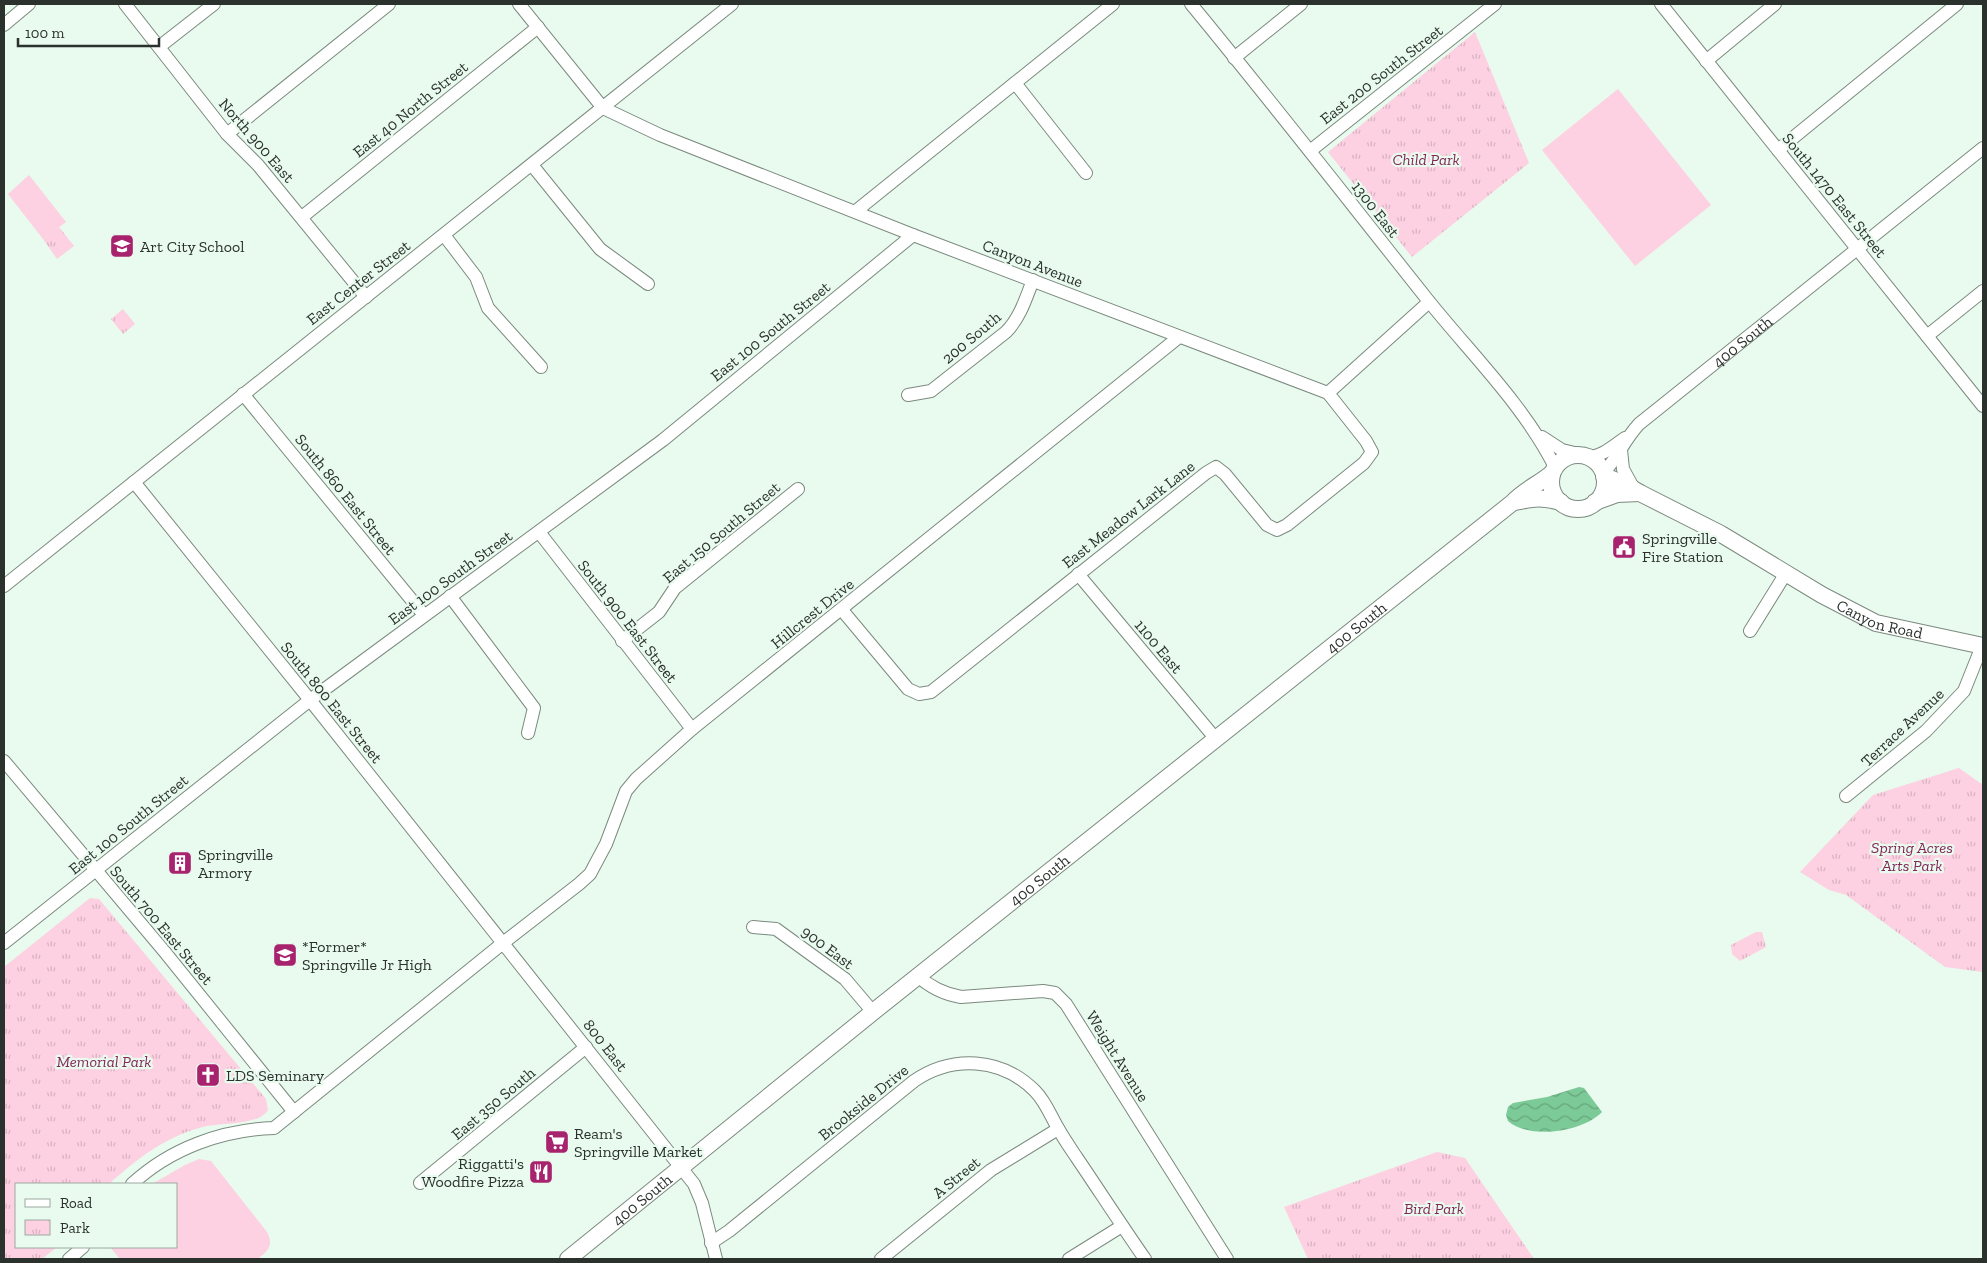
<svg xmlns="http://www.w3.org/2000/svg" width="1987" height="1263" font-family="'Zilla Slab',serif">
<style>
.grass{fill:#fdd0e2}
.park{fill:url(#park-tufts)}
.water{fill:url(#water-waves)}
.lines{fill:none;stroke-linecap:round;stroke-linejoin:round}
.minor-casing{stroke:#7b8a7f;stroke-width:14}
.major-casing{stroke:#7b8a7f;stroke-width:18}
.minor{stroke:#fff;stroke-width:12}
.major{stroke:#fff;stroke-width:16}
.labels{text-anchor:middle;stroke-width:4.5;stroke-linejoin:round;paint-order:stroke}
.street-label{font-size:16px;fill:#2b312d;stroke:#e9faee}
.park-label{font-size:16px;font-style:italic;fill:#842657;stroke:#e9faee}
.poi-label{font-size:16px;fill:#2b312d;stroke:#e9faee;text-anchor:start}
</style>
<defs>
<pattern id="park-tufts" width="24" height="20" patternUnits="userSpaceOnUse" patternTransform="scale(1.25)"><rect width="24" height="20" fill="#fdd0e2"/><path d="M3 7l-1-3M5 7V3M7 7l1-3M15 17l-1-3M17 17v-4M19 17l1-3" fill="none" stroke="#d9b3c2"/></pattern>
<pattern id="water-waves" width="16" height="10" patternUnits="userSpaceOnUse" patternTransform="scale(1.25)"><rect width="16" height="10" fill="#7cca97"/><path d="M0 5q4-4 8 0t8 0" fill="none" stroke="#66a57c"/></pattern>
</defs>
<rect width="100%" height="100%" fill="#e9faee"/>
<!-- grass -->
<path class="grass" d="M 1618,89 L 1711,205 L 1635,266 L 1542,150 Z
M 29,175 L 66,222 L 43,239 L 8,194 Z
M 199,1159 L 211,1161 L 267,1232 C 274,1245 268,1251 258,1259 L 120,1259 L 110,1247 L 176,1247 L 176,1184 L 152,1184 L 185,1165 Z"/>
<!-- park -->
<path class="park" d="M 1475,32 L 1529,163 L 1412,257 L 1328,152 Z
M 59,227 L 74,246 L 57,259 L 43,239 Z
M 123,309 L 135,324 L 123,334 L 111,319 Z
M 1959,768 L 1983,785 L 1983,972 L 1945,967 L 1846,895 L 1829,890 L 1800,872 L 1873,795 Z
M 90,898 L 99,899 L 266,1099 L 268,1110 C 258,1126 221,1122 203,1127 C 166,1136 137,1159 109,1184 L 16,1184 L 16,1247 L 57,1247 L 42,1259 L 4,1259 L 4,967 Z
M 1756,932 L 1762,932 L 1766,947 L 1740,961 L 1732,954 L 1731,945 Z
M 1437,1152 L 1465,1158 L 1534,1259 L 1308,1259 L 1284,1207 Z"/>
<!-- water -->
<path class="water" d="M 1579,1087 L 1584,1088 L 1602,1112 C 1583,1132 1529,1140 1508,1121 L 1506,1115 L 1508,1107 L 1513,1103 L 1547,1097 Z"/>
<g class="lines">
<defs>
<g id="minor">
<path d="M 125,4 L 227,134 L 258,165 L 366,297"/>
<path d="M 519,4 L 603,108 L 660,135 L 913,235 L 1328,393"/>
<path d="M 1191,4 C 1271,101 1349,201 1427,299 C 1471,354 1523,404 1555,467"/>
<path d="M 1661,4 L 1983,406"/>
<path d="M 4,25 L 29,4"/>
<path d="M 159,47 L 214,4"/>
<path d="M 1234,58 L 1301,4"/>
<path d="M 1706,61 L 1775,4"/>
<path d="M 1015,83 L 1086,173"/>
<path d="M 227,134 L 389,4"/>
<path d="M 1778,150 L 1957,4"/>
<path d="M 1310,151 L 1495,4"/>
<path d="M 532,165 L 600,249 L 648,284"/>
<path d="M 856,211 L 1113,4"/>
<path d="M 302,217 L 538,27"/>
<path d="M 444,235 L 476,277 L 488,308 L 541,367"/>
<path d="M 1927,336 L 1983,291"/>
<path d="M 1328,393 L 1429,302"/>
<path d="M 243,394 L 424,615"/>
<path d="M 908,395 L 931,391 L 1006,332 C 1020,318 1026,298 1033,280"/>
<path d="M 1542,437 L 1562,450 L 1583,455"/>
<path d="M 1621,450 L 1623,469 L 1634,489"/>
<path d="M 1587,457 C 1602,457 1613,446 1625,438"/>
<path id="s1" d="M 1603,474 C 1617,458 1625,439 1639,424 L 1983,148"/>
<path d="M 134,482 L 310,700 L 694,1184 L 702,1203 L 716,1259"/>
<path d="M 539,532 L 692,729"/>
<path d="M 1078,574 L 1215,738"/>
<path d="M 4,586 L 732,4"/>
<path d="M 450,596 L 534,708 L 528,733"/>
<path d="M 842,610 L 908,689 L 919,694 L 931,692 L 1206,473 L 1216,467 L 1225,474 L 1267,525 L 1277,530 L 1287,525 L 1364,463 L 1372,452 L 1366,441 L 1328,393"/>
<path d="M 1750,631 L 1786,573"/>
<path d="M 622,641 L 659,612 L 675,588 L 798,489"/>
<path d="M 4,761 L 164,951 L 294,1112"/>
<path d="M 1846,796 L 1926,731 L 1964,691 L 1982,646"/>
<path d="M 753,927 L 776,929 L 845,979 L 873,1012"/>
<path d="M 4,943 L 310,700 L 663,440 L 913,235"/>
<path d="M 918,976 C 931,988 944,994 961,997 L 1043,991 L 1055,993 L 1066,1004 L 1227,1259"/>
<path d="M 420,1183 L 586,1047"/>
<path d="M 132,1184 C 171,1148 222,1130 274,1128 L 503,943 L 579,884 L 590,874 L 606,844 L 626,791 L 636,779 L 692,729 L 1179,337"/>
<path d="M 711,1243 L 729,1231 L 914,1081 C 952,1055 1001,1057 1035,1091 C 1046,1102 1051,1117 1059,1130 C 1064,1139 1071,1149 1077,1158 C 1100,1192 1122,1226 1145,1259"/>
<path d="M 69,1259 L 83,1247"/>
<path d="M 881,1259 L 991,1170 L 1058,1129"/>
<path d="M 1069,1259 L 1122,1226"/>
</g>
<g id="major">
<circle cx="1578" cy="482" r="27"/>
<path id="s2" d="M 1604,476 L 1625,484 L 1640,493 L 1721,534 L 1822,595 L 1876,623 L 1983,646"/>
<path d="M 1514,502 C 1537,498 1538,497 1561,502"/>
<path d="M 1595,502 L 1617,494 L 1640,493"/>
<path id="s3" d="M 568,1259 L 873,1012 L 1512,503 C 1524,490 1539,484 1552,473"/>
</g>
</defs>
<!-- minor casing -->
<use href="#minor" class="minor-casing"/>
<!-- major casing -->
<use href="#major" class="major-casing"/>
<!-- minor -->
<use href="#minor" class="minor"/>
<!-- major -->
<use href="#major" class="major"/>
</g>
<!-- icons -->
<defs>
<symbol id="school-square" viewBox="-11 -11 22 22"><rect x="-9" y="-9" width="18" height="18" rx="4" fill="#a8236d" stroke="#e9faee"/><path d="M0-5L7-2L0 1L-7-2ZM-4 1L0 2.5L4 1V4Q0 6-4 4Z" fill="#fff"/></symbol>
<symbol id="civic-square" viewBox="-11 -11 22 22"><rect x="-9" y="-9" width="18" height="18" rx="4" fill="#a8236d" stroke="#e9faee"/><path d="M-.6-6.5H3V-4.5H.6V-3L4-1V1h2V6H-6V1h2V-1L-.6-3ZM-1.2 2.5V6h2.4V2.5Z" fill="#fff"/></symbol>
<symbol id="building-square" viewBox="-11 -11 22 22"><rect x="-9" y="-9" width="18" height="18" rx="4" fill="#a8236d" stroke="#e9faee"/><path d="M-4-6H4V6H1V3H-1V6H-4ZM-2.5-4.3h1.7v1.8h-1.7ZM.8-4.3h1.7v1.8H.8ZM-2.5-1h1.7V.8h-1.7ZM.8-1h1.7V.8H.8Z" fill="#fff"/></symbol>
<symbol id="church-square" viewBox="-11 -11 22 22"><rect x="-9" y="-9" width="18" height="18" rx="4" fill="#a8236d" stroke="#e9faee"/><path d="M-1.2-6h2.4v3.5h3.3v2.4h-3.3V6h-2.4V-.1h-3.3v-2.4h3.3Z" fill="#fff"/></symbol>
<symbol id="supermarket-square" viewBox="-11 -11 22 22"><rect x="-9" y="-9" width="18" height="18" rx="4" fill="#a8236d" stroke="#e9faee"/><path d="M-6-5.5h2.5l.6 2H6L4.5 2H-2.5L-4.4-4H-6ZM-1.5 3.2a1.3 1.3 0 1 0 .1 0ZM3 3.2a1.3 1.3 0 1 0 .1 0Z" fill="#fff"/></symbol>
<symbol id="restaurant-square" viewBox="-11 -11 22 22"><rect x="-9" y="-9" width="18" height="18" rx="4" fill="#a8236d" stroke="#e9faee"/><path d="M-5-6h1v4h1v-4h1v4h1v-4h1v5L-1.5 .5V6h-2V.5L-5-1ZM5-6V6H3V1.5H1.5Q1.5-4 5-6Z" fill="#fff"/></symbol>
</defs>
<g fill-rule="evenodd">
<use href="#school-square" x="108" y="232" width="28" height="28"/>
<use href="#civic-square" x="1610" y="533" width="28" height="28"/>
<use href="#building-square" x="166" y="849" width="28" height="28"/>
<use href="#school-square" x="271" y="941" width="28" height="28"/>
<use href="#church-square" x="194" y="1061" width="28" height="28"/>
<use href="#supermarket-square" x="543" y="1128" width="28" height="28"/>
<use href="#restaurant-square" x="527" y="1158" width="28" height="28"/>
</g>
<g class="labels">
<!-- street labels -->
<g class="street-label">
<text transform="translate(1381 74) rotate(-38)" y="6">East 200 South Street</text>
<text transform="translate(410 109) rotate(-39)" y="6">East 40 North Street</text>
<text transform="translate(257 140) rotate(49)" y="6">North 900 East</text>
<text transform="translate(1835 195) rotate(51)" y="6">South 1470 East Street</text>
<text transform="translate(1376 209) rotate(52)" y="6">1300 East</text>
<text transform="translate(1033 263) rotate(21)" y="6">Canyon Avenue</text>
<text transform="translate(358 282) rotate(-38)" y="6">East Center Street</text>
<text transform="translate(770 331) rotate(-39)" y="6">East 100 South Street</text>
<text transform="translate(971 337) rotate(-40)" y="6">200 South</text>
<text dy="6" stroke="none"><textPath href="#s1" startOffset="194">400 South</textPath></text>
<text transform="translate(346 494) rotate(51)" y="6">South 860 East Street</text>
<text transform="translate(1128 514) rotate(-38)" y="6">East Meadow Lark Lane</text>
<text transform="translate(721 532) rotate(-40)" y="6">East 150 South Street</text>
<text transform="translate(450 577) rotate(-36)" y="6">East 100 South Street</text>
<text transform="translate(812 613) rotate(-39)" y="6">Hillcrest Drive</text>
<text dy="6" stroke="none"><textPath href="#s2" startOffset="312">Canyon Road</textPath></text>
<text transform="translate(628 621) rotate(52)" y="6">South 900 East Street</text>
<text dy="6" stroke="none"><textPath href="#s3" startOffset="1010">400 South</textPath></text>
<text transform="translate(1159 646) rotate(50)" y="6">1100 East</text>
<text transform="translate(332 702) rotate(51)" y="6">South 800 East Street</text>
<text transform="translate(1902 727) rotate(-43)" y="6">Terrace Avenue</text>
<text transform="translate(128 824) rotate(-39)" y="6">East 100 South Street</text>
<text dy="6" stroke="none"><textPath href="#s3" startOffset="605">400 South</textPath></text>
<text transform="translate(162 925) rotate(50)" y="6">South 700 East Street</text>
<text transform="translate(828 947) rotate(37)" y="6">900 East</text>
<text transform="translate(606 1045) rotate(52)" y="6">800 East</text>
<text transform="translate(1118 1056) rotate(58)" y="6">Weight Avenue</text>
<text transform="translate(863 1102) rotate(-39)" y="6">Brookside Drive</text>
<text transform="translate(493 1103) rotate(-40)" y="6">East 350 South</text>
<text transform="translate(956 1177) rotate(-39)" y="6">A Street</text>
<text dy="6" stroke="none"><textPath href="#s3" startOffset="95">400 South</textPath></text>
</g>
<!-- park labels -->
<g class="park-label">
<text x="1426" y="165">Child Park</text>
<text x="1912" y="853">Spring Acres<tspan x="1912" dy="18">Arts Park</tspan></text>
<text x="104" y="1067">Memorial Park</text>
<text x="1434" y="1214">Bird Park</text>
</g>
<!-- poi labels -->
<g class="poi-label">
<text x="140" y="252">Art City School</text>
<text x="1642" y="544">Springville<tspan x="1642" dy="18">Fire Station</tspan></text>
<text x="198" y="860">Springville<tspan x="198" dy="18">Armory</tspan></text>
<text x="302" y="952">*Former*<tspan x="302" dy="18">Springville Jr High</tspan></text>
<text x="226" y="1081">LDS Seminary</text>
<text x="574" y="1139">Ream's<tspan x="574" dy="18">Springville Market</tspan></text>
<text x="524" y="1169" text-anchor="end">Riggatti's<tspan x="524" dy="18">Woodfire Pizza</tspan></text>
</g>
</g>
<!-- border -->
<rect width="1987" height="1263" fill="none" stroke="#2b312d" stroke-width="10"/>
<!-- legend -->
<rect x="15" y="1183" width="162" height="65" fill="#e9faee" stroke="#9daaa1"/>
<rect x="25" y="1199" width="25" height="8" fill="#ffffff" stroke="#9daaa1"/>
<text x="60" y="1208" font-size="15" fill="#2b312d">Road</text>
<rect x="25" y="1220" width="25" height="15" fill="url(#park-tufts)" stroke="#9daaa1"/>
<text x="60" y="1233" font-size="15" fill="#2b312d">Park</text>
<!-- scale -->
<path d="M18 38v8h141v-8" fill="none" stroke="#2b312d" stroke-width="2.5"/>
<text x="25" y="38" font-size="15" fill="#2b312d" stroke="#e9faee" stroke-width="4" paint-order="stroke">100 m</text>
</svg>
